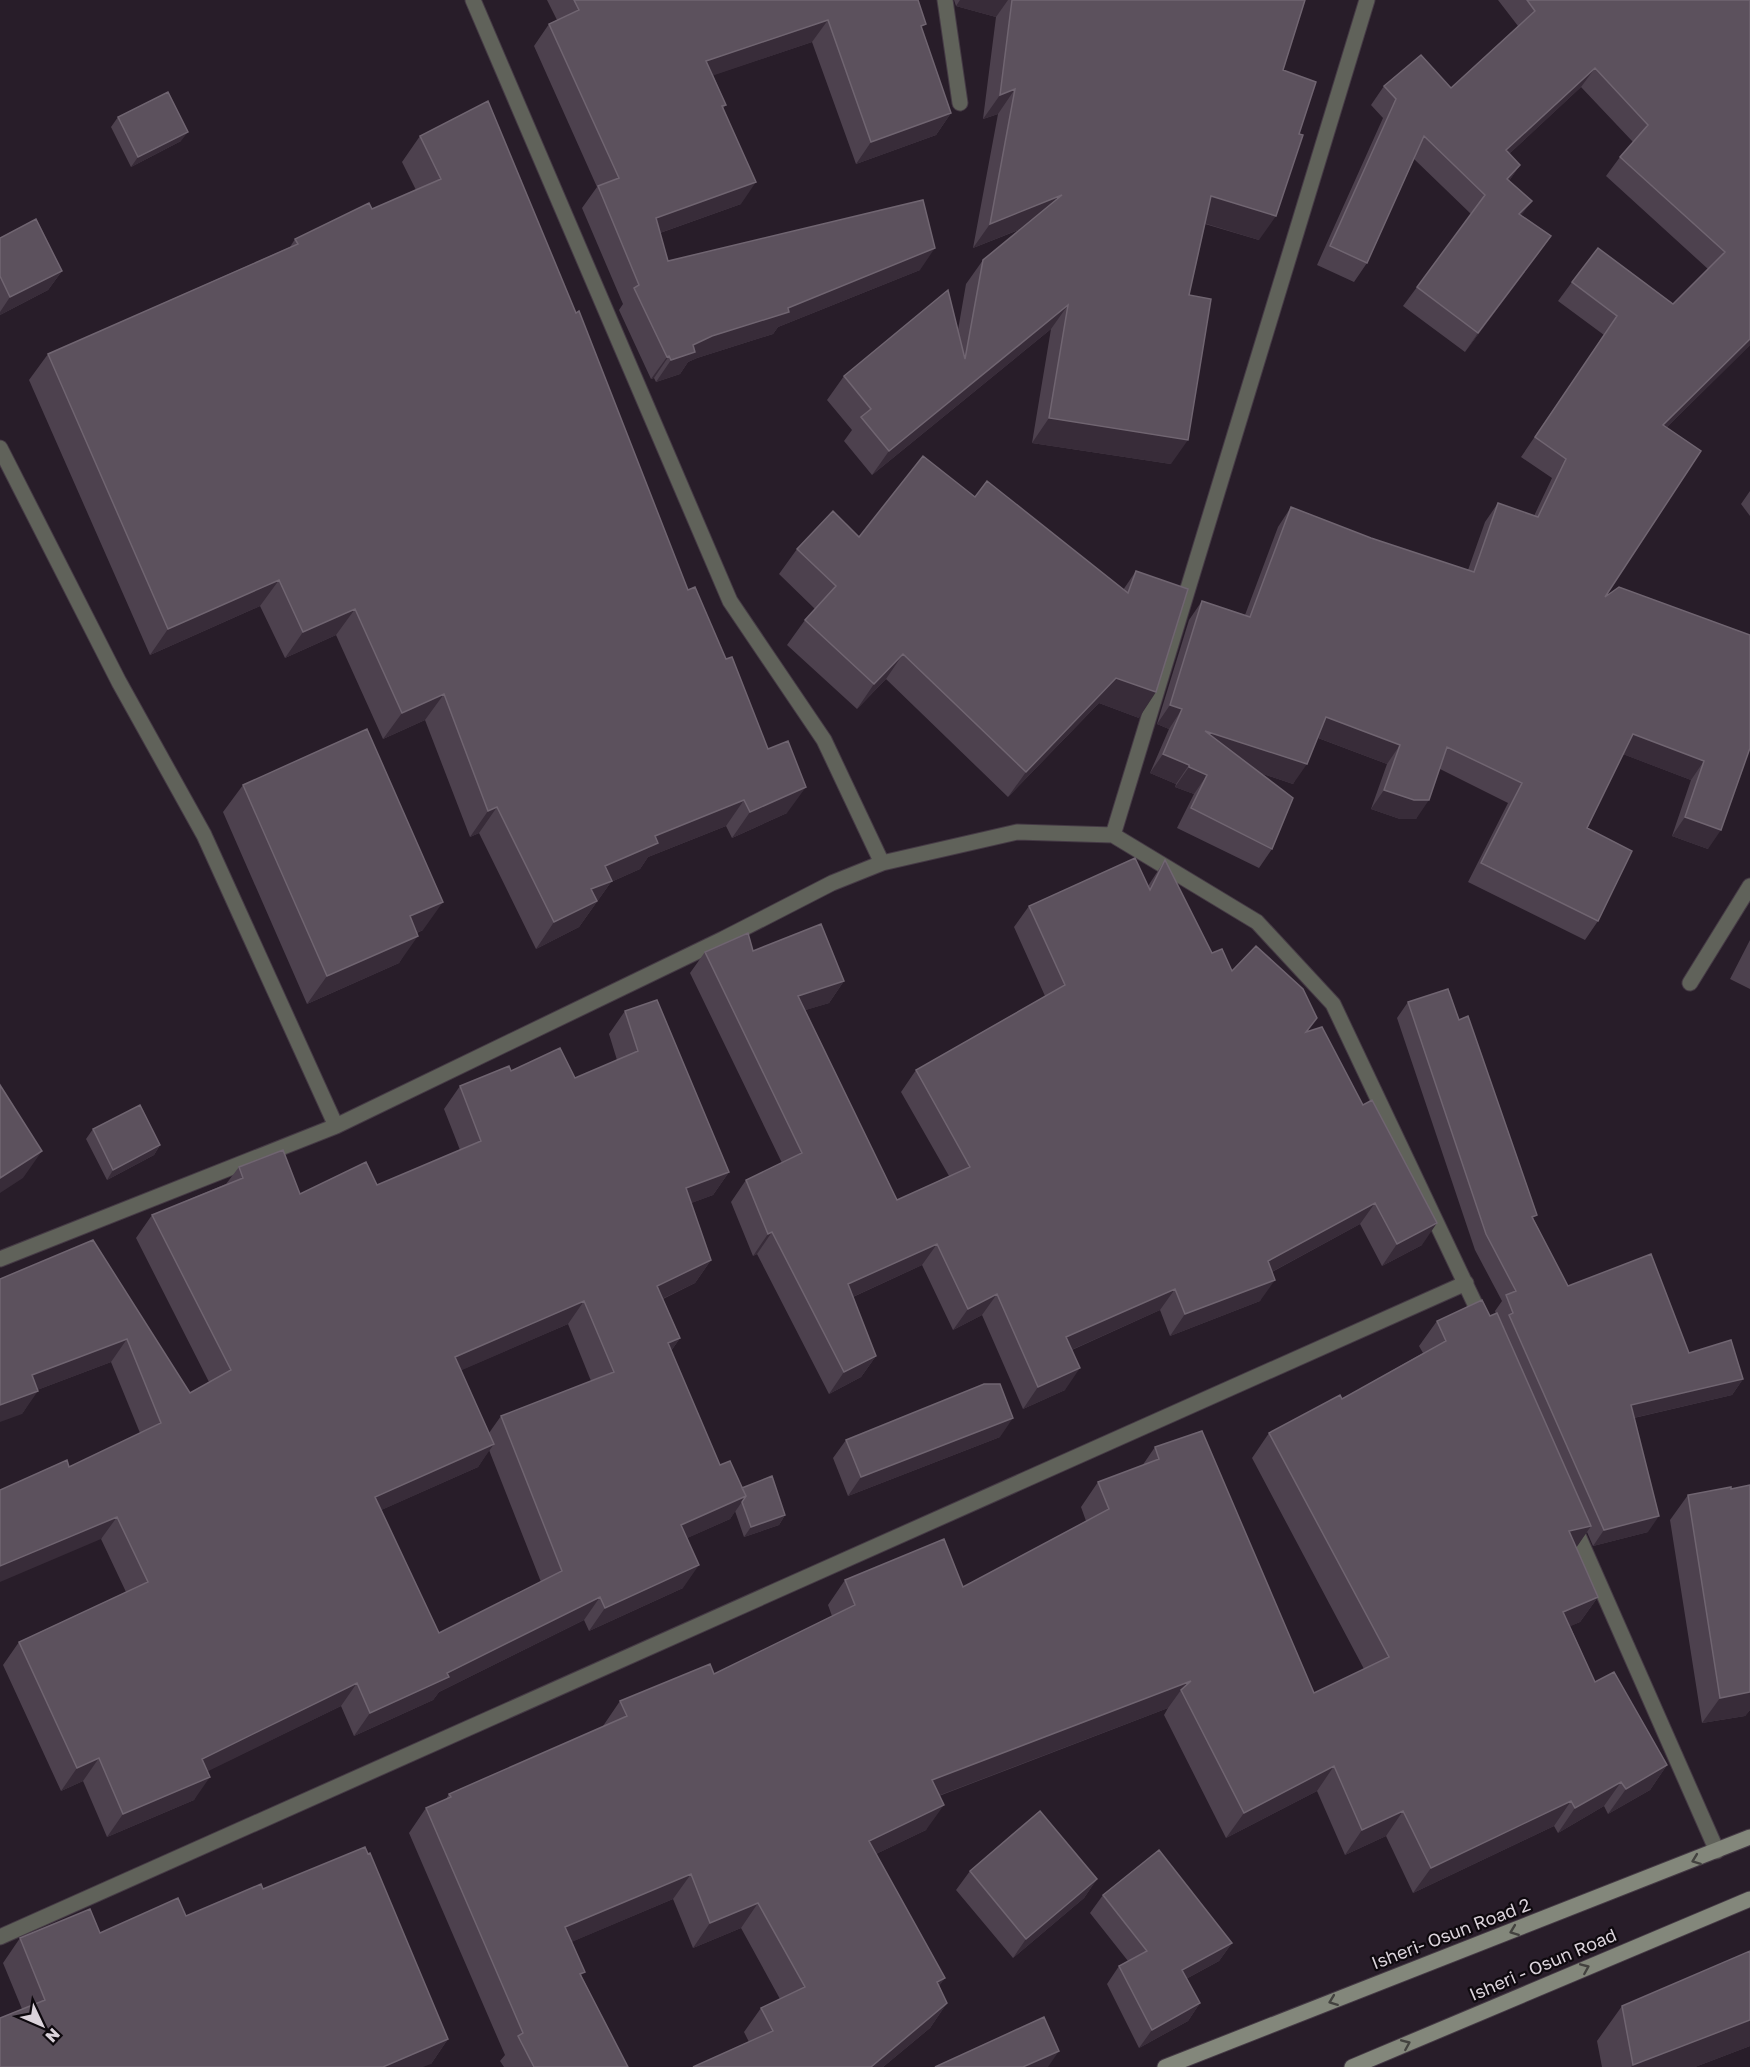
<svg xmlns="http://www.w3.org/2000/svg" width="1750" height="2067" font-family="'Golos Text',sans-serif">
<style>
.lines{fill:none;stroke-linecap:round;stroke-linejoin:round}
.street-casing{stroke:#453a45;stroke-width:17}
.secondary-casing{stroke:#453a45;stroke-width:17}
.street{stroke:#60625a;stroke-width:15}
.secondary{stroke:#83877b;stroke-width:15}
.wall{fill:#4d414e;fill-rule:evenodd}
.shaded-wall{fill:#382c39}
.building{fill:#5c515d;stroke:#706571;stroke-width:1.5;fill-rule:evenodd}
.oneway{stroke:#43423f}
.labels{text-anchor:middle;stroke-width:4.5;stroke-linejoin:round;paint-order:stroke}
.street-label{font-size:18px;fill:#dbd3db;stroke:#0e090e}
</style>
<rect width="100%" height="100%" fill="#281d29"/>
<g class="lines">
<defs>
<path id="street" d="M 473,0 L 730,601 L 824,740 L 882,863
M 945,0 L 960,103
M 0,448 L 119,682 L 204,835 L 336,1126
M 1113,835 L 1367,0
M 1690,983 L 1750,886
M 0,1259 L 336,1126 L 723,939 L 832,883 L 882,863 L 1017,832 L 1113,835 L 1257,922 L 1333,1004 L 1483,1321
M 1573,1524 L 1717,1851
M 0,1937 L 1466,1283"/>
<path id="secondary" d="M 1165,2067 L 1750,1837
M 1352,2067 L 1750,1899"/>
</defs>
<!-- street casing -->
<use href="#street" class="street-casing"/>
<!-- secondary casing -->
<use href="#secondary" class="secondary-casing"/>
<!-- street -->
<use href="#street" class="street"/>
<!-- secondary -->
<use href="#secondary" class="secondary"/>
</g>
<!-- wall -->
<path class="wall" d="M 547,0 L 918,0 L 922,30 L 951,113 L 936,135 L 856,164 L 812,42 L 713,75 L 726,105 L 723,108 L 741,204 L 660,233 L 668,261 L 920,270 L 778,327 L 773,334 L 697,358 L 688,362 L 680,374 L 656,382 L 654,378 L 651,379 L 619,310 L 623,304 L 582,208 L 597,187 L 534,46 L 549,24 L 557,20 Z
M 954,0 L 1305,0 L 1283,70 L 1259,240 L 1205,224 L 1189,295 L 1171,464 L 1032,443 L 1051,329 L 872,475 L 844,441 L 852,430 L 827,400 L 844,376 L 958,330 L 966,284 L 983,260 L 1021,229 L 973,248 L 998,114 L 983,119 L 996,17 L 956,6 Z
M 1498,0 L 1750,0 L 1750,345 L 1667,427 L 1605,597 L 1750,635 L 1708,849 L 1672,836 L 1691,780 L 1623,754 L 1587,828 L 1598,921 L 1585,940 L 1468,882 L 1508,803 L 1440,769 L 1416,819 L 1400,819 L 1371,809 L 1387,764 L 1318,738 L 1293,784 L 1260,773 L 1272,849 L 1259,868 L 1177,828 L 1194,794 L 1175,787 L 1176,784 L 1150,773 L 1169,729 L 1157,724 L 1189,620 L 1202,601 L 1245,615 L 1278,527 L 1291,507 L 1371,538 L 1468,570 L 1485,522 L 1498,503 L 1534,516 L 1552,478 L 1521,457 L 1604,335 L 1558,301 L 1572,282 L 1673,304 L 1708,269 L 1606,176 L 1620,157 L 1633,142 L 1581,87 L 1509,154 L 1520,165 L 1509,181 L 1521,215 L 1551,236 L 1465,352 L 1403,306 L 1471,214 L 1414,159 L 1367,263 L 1354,282 L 1317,265 L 1383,118 L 1371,105 L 1384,86 L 1451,88 L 1518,26 Z
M 118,117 L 181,141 L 131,167 L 111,127 Z
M 420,136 L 688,590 L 787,813 L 732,838 L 726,826 L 648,857 L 640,869 L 611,882 L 579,927 L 536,949 L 479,833 L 470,837 L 425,720 L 383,739 L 336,635 L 285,658 L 260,606 L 150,655 L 29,380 L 48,354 L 290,247 L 295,239 L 372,209 L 416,190 L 402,162 Z
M 0,238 L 62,271 L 48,290 L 0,315 Z
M 1750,491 L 1750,516 L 1741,504 Z
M 975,497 L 1123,590 L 1136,571 L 1139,718 L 1099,703 L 1008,797 L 886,679 L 857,709 L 787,645 L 805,620 L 815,609 L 779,574 L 797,549 L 859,537 Z
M 243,785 L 423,930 L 417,933 L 399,963 L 307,1004 L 223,812 Z
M 1165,860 L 1212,953 L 1232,971 L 1307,1031 L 1422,1245 L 1382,1266 L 1360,1224 L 1272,1272 L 1260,1301 L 1170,1336 L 1160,1310 L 1072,1350 L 1065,1390 L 1023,1409 L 982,1315 L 953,1330 L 922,1265 L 853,1297 L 876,1356 L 861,1377 L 829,1394 L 757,1254 L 753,1256 L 731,1202 L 746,1180 L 782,1163 L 690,973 L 705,952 L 753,951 L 844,981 L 829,1003 L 805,1010 L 897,1200 L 949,1176 L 901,1092 L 916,1070 L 1045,996 L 1014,927 L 1029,906 L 1148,886 Z
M 1750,940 L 1750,989 L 1730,979 Z
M 1408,1002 L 1459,1020 L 1534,1220 L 1568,1286 L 1689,1353 L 1743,1379 L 1732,1395 L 1634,1418 L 1648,1532 L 1593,1546 L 1587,1532 L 1576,1547 L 1598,1597 L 1580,1622 L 1570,1626 L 1595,1682 L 1667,1765 L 1650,1790 L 1608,1814 L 1604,1806 L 1558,1833 L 1554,1826 L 1413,1893 L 1386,1836 L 1345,1855 L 1317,1791 L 1226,1838 L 1164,1715 L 1168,1708 L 939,1796 L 926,1830 L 876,1854 L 945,1978 L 939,1985 L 947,2003 L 930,2028 L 883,2067 L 693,2067 L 749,2042 L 744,2032 L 761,2008 L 780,1999 L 741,1928 L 693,1948 L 673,1899 L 571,1942 L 582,1977 L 628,2067 L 504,2067 L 500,2061 L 505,2055 L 409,1833 L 426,1808 L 446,1799 L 449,1794 L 603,1727 L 603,1726 L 620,1701 L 714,1674 L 832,1616 L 828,1605 L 845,1580 L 963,1587 L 1086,1521 L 1081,1507 L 1098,1482 L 1142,1466 L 1155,1447 L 1314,1693 L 1364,1669 L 1252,1458 L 1269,1433 L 1342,1399 L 1423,1353 L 1419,1346 L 1437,1321 L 1490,1316 L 1496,1314 L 1495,1311 L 1502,1301 L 1475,1250 L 1397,1018 Z
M 625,1011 L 729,1172 L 713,1195 L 691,1203 L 711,1260 L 695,1283 L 663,1299 L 680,1338 L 671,1351 L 720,1465 L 742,1488 L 785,1515 L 779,1525 L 744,1537 L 735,1511 L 730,1519 L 687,1538 L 683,1588 L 589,1631 L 584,1620 L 439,1692 L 433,1700 L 354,1736 L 341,1706 L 207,1771 L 194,1800 L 107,1837 L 83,1781 L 61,1791 L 3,1665 L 19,1642 L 126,1592 L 101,1539 L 140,1433 L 111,1362 L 37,1390 L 22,1414 L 93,1240 L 190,1393 L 209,1382 L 136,1238 L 152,1215 L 226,1184 L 239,1167 L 300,1194 L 377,1185 L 460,1150 L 444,1109 L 460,1086 L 511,1071 L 575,1078 L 617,1060 L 609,1034 ZM 568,1324 L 591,1381 L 501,1416 L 489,1433 L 461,1370 ZM 489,1450 L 541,1582 L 439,1633 L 381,1510 L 478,1467 Z
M 93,1129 L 160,1145 L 154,1155 L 107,1180 L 86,1139 Z
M 1000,1437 L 848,1496 L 833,1458 L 846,1440 Z
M 1750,1485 L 1750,1710 L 1745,1716 L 1702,1723 L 1670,1520 L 1688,1495 L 1731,1489 Z
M 970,1871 L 1097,1879 L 1084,1898 L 1013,1958 L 956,1890 Z
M 263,1889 L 448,2039 L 431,2064 L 22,2009 L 3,1963 L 20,1938 L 100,1933 L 186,1916 Z
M 1103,1895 L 1232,1943 L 1219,1961 L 1186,1979 L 1200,2003 L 1188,2021 L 1139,2048 L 1107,1984 L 1119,1966 L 1128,1961 L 1090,1913 Z
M 1622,2006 L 1750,2046 L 1695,2067 L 1602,2067 L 1597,2041 Z"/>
<!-- shaded-wall -->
<path class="shaded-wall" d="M 960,0 L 1008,0 L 996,17 L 956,6 Z
M 828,20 L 812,42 L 691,83 L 706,61 Z
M 1595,68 L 1581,87 L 1492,170 L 1506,150 Z
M 1015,89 L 998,114 L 983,119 L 1000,95 Z
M 951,113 L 936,135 L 856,164 L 871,142 Z
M 188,132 L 181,141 L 131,167 L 138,157 Z
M 1520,165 L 1507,184 L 1507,179 Z
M 756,182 L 741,204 L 640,240 L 656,218 Z
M 1062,195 L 1045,219 L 973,248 L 990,224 Z
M 1211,196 L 1276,216 L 1259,240 L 1194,220 Z
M 1532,201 L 1518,220 L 1519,214 Z
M 1551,236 L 1537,256 L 1465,352 L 1478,333 Z
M 935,248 L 920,270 L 778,327 L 773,334 L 697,358 L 688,362 L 680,374 L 656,382 L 671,360 L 693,345 L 712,336 L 788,308 Z
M 62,271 L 48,290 L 0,315 L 0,312 L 10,297 Z
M 1068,305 L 1051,329 L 872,475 L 889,451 Z
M 1750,339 L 1750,345 L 1650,444 L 1663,425 Z
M 669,356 L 654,378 L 651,379 L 667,357 Z
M 1049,418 L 1188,440 L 1171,464 L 1032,443 Z
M 279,580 L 260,606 L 150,655 L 168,629 Z
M 355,609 L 336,635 L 285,658 L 303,632 Z
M 903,654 L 886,679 L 857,709 L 874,684 Z
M 1116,678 L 1156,692 L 1139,718 L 1099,703 L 1008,797 L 1026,772 Z
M 444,694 L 425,720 L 383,739 L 402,713 Z
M 1170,705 L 1182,709 L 1169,729 L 1157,724 Z
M 1326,717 L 1400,745 L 1387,764 L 1313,736 Z
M 1205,731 L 1307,764 L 1293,784 L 1192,750 Z
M 1633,734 L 1704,761 L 1691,780 L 1620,753 Z
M 1163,754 L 1189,765 L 1176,784 L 1150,773 Z
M 1189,767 L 1207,775 L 1194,794 L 1175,787 Z
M 806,787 L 787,813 L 732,838 L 750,812 Z
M 1384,790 L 1429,800 L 1416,819 L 1400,819 L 1371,809 Z
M 744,800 L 726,826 L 648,857 L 640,869 L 611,882 L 579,927 L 536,949 L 554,922 L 605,866 L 655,836 Z
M 497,807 L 479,833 L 470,837 L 488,811 Z
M 1685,817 L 1721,830 L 1708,849 L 1672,836 Z
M 443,902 L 423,930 L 390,944 L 410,916 Z
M 418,936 L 399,963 L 307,1004 L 327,976 Z
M 844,981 L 829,1003 L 783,1017 L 798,996 Z
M 160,1145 L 154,1155 L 107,1180 L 113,1170 Z
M 42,1151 L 23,1178 L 0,1193 L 0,1178 Z
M 729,1172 L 713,1195 L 670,1211 L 686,1188 Z
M 1375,1203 L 1360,1224 L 1253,1282 L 1268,1261 Z
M 1437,1223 L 1422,1245 L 1382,1266 L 1397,1244 Z
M 772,1232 L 757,1254 L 753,1256 L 768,1234 Z
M 937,1244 L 922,1265 L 833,1306 L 848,1284 Z
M 711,1260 L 695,1283 L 641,1309 L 657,1286 Z
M 1275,1280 L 1260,1301 L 1170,1336 L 1185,1314 Z
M 1175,1289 L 1160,1310 L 1051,1359 L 1066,1337 Z
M 997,1294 L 982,1315 L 953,1330 L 968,1309 Z
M 584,1301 L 568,1324 L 439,1380 L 455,1357 Z
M 680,1338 L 664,1361 L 668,1343 Z
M 127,1339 L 111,1362 L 16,1398 L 32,1375 Z
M 876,1356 L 861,1377 L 829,1394 L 844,1372 Z
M 1080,1368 L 1065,1390 L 1023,1409 L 1038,1387 Z
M 1743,1379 L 1732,1395 L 1620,1421 L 1631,1405 Z
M 38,1391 L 22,1414 L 0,1422 L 0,1405 Z
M 1013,1418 L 1000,1437 L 848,1496 L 861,1477 Z
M 494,1444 L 478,1467 L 359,1520 L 375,1497 Z
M 746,1496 L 730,1519 L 665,1548 L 681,1525 Z
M 785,1515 L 779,1525 L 744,1537 L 751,1527 Z
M 1659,1516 L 1648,1532 L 1593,1546 L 1604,1530 Z
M 117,1517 L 101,1539 L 0,1582 L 0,1566 Z
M 1591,1526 L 1574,1551 L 1569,1531 Z
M 699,1565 L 683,1588 L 589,1631 L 605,1608 Z
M 600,1597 L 584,1620 L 439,1692 L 433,1700 L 354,1736 L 370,1713 L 447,1673 Z
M 1598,1597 L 1580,1622 L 1546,1637 L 1563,1612 Z
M 1191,1681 L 1181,1690 L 1168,1708 L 914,1805 L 932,1780 Z
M 357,1683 L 341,1706 L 186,1782 L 202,1759 Z
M 1750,1692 L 1750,1710 L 1745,1716 L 1702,1723 L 1720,1698 Z
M 99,1758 L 83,1781 L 61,1791 L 77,1768 Z
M 1667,1765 L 1650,1790 L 1608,1814 L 1626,1789 Z
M 1334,1766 L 1317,1791 L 1226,1838 L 1244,1813 Z
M 210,1777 L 194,1800 L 107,1837 L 123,1814 Z
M 1621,1782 L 1604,1806 L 1558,1833 L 1575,1808 Z
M 1571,1801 L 1554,1826 L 1413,1893 L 1431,1868 Z
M 944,1805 L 926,1830 L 851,1866 L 869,1841 Z
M 1403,1811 L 1386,1836 L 1345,1855 L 1362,1830 Z
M 691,1874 L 673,1899 L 548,1952 L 565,1927 Z
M 1097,1879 L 1084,1898 L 1013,1958 L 1026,1939 Z
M 758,1903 L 741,1928 L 693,1948 L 710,1923 Z
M 1232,1943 L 1219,1961 L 1169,1988 L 1182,1970 Z
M 945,1978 L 927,2003 L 937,1982 Z
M 947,2003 L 930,2028 L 883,2067 L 871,2067 Z
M 1200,2003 L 1188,2021 L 1139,2048 L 1152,2030 Z
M 1750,2020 L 1750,2046 L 1695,2067 L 1631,2067 L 1633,2065 Z
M 448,2039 L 431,2064 L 423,2067 L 383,2067 Z
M 1059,2051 L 1048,2067 L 1023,2067 Z"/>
<!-- building -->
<path class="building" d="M 574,0 L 918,0 L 926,24 L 921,26 L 951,113 L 871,142 L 828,20 L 706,61 L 726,105 L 722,106 L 756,182 L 656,218 L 668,261 L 923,200 L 935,248 L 788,308 L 789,312 L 712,336 L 693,345 L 695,352 L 671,360 L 669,356 L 667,357 L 634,288 L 639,285 L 598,186 L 619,178 L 549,24 L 579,10 Z
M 1012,0 L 1305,0 L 1283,70 L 1316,82 L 1299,134 L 1303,135 L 1276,216 L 1211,196 L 1189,295 L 1211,299 L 1188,440 L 1049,418 L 1068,305 L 889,451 L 861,417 L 871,409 L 844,376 L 948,290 L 965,359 L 983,260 L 1062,195 L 990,224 L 1015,89 L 1000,95 Z
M 1527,0 L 1750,0 L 1750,339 L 1663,425 L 1701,451 L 1605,597 L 1619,587 L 1750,635 L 1750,748 L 1721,830 L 1685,817 L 1704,761 L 1633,734 L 1587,828 L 1632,851 L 1598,921 L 1481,863 L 1522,783 L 1447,747 L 1429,800 L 1414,800 L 1384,790 L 1400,745 L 1326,717 L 1307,764 L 1205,731 L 1293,798 L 1272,849 L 1191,808 L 1207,775 L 1189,767 L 1189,765 L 1163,754 L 1182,709 L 1170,705 L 1202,601 L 1250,617 L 1291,507 L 1371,538 L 1474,572 L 1498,503 L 1538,517 L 1566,459 L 1535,437 L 1617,316 L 1572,282 L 1598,248 L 1673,304 L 1725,252 L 1620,157 L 1648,125 L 1595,68 L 1506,150 L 1520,165 L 1507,179 L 1532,201 L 1519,214 L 1551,236 L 1478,333 L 1417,287 L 1485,195 L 1424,136 L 1367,263 L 1330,246 L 1396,99 L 1384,86 L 1421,55 L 1451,88 L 1535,11 Z
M 168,92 L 188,132 L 138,157 L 118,117 Z
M 488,101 L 576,313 L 579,311 L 688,590 L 695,587 L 726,659 L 732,657 L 768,749 L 788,741 L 806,787 L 750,812 L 744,800 L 655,836 L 658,843 L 605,866 L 612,881 L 591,889 L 597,901 L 554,922 L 497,807 L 488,811 L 444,694 L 402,713 L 355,609 L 303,632 L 279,580 L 168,629 L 48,354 L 298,244 L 295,239 L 369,203 L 372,209 L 441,179 L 420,136 Z
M 36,219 L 62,271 L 10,297 L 0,276 L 0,238 Z
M 923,456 L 975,497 L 987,481 L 1128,593 L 1136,571 L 1188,589 L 1156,692 L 1116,678 L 1026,772 L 903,654 L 874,684 L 805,620 L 836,586 L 797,549 L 833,511 L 859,537 Z
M 367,729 L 443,902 L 410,916 L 418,936 L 327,976 L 243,785 Z
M 1135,858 L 1150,890 L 1165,860 L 1212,953 L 1222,949 L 1232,971 L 1256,946 L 1303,989 L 1317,1018 L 1306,1032 L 1322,1027 L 1363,1105 L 1372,1100 L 1437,1223 L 1397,1244 L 1375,1203 L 1268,1261 L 1275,1280 L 1185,1314 L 1175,1289 L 1066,1337 L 1080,1368 L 1038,1387 L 997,1294 L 968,1309 L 937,1244 L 848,1284 L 876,1356 L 844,1372 L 772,1232 L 768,1234 L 746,1180 L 802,1153 L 705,952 L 748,933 L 753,951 L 821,924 L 844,981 L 798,996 L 897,1200 L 970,1167 L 916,1070 L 1065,985 L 1029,906 Z
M 1448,989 L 1459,1020 L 1468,1016 L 1537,1215 L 1532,1217 L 1568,1286 L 1651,1254 L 1689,1353 L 1731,1340 L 1743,1379 L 1631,1405 L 1659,1516 L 1604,1530 L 1509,1315 L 1513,1313 L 1506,1295 L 1516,1291 L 1486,1234 L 1408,1002 Z
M 657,1000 L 729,1172 L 686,1188 L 711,1260 L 657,1286 L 680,1338 L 668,1343 L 720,1465 L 730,1461 L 746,1496 L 681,1525 L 699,1565 L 605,1608 L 600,1597 L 447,1673 L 449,1677 L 370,1713 L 357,1683 L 202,1759 L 210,1777 L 123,1814 L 99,1758 L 77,1768 L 19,1642 L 148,1582 L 117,1517 L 0,1566 L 0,1490 L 67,1460 L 69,1467 L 161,1423 L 127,1339 L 32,1375 L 38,1391 L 0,1405 L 0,1279 L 93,1240 L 190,1393 L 231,1370 L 152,1215 L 243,1178 L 239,1167 L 283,1150 L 300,1194 L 366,1162 L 377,1185 L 481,1141 L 460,1086 L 509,1066 L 511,1071 L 560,1048 L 575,1078 L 638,1051 L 625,1011 ZM 584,1301 L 614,1372 L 501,1416 L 562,1571 L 439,1633 L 375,1497 L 494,1444 L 455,1357 Z
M 0,1085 L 42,1151 L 0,1178 Z
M 140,1105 L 160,1145 L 113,1170 L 93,1129 Z
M 1482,1300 L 1490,1316 L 1497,1313 L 1591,1526 L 1569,1531 L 1598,1597 L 1563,1612 L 1595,1682 L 1614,1672 L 1667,1765 L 1626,1789 L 1621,1782 L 1575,1808 L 1571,1801 L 1431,1868 L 1403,1811 L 1362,1830 L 1334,1766 L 1244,1813 L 1181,1690 L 1191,1681 L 932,1780 L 944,1805 L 869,1841 L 945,1978 L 937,1982 L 947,2003 L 871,2067 L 693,2067 L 773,2031 L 761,2008 L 805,1987 L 758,1903 L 710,1923 L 691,1874 L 565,1927 L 585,1972 L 580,1974 L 628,2067 L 534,2067 L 518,2036 L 523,2033 L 426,1808 L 451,1797 L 449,1794 L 627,1716 L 620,1701 L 710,1664 L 714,1674 L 855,1605 L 845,1580 L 944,1539 L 963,1587 L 1109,1509 L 1098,1482 L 1159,1459 L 1155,1447 L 1202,1431 L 1314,1693 L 1389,1657 L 1269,1433 L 1340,1395 L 1342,1399 L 1446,1341 L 1437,1321 Z
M 984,1384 L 1000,1384 L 1013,1418 L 861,1477 L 846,1440 Z
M 772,1476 L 785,1515 L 751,1527 L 742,1502 L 746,1496 L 742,1488 Z
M 1750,1485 L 1750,1692 L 1720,1698 L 1688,1495 L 1731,1487 L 1731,1489 Z
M 1040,1811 L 1097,1879 L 1026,1939 L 970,1871 Z
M 365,1847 L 368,1854 L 370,1853 L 448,2039 L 383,2067 L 0,2067 L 0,2018 L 45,2000 L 20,1938 L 90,1909 L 100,1933 L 178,1898 L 186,1916 L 261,1884 L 263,1889 Z
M 1159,1850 L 1232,1943 L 1182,1970 L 1200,2003 L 1152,2030 L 1119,1966 L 1147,1951 L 1103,1895 Z
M 1750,1951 L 1750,2020 L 1633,2065 L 1622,2006 Z
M 1044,2017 L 1059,2051 L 1023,2067 L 935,2067 Z"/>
<!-- one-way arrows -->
<defs><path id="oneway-chevron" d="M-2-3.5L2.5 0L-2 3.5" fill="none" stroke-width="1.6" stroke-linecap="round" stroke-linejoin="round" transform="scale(1.5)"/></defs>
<g class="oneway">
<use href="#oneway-chevron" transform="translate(1696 1860) rotate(159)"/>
<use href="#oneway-chevron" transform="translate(1514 1931) rotate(159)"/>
<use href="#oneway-chevron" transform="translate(1585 1968) rotate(-23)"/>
<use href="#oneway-chevron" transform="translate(1333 2001) rotate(159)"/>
<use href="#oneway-chevron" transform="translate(1406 2044) rotate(-23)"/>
</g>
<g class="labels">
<!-- street labels -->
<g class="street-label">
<text transform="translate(1451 1934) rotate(-21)" y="6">Isheri- Osun Road 2</text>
<text transform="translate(1543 1965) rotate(-23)" y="6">Isheri - Osun Road</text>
</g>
</g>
<!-- north arrow -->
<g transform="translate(42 2025) rotate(134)" stroke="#0e090e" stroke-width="4.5" paint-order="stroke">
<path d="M0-4.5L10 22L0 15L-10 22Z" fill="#dbd3db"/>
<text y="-9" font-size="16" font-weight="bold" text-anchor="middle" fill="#dbd3db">N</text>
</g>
</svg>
